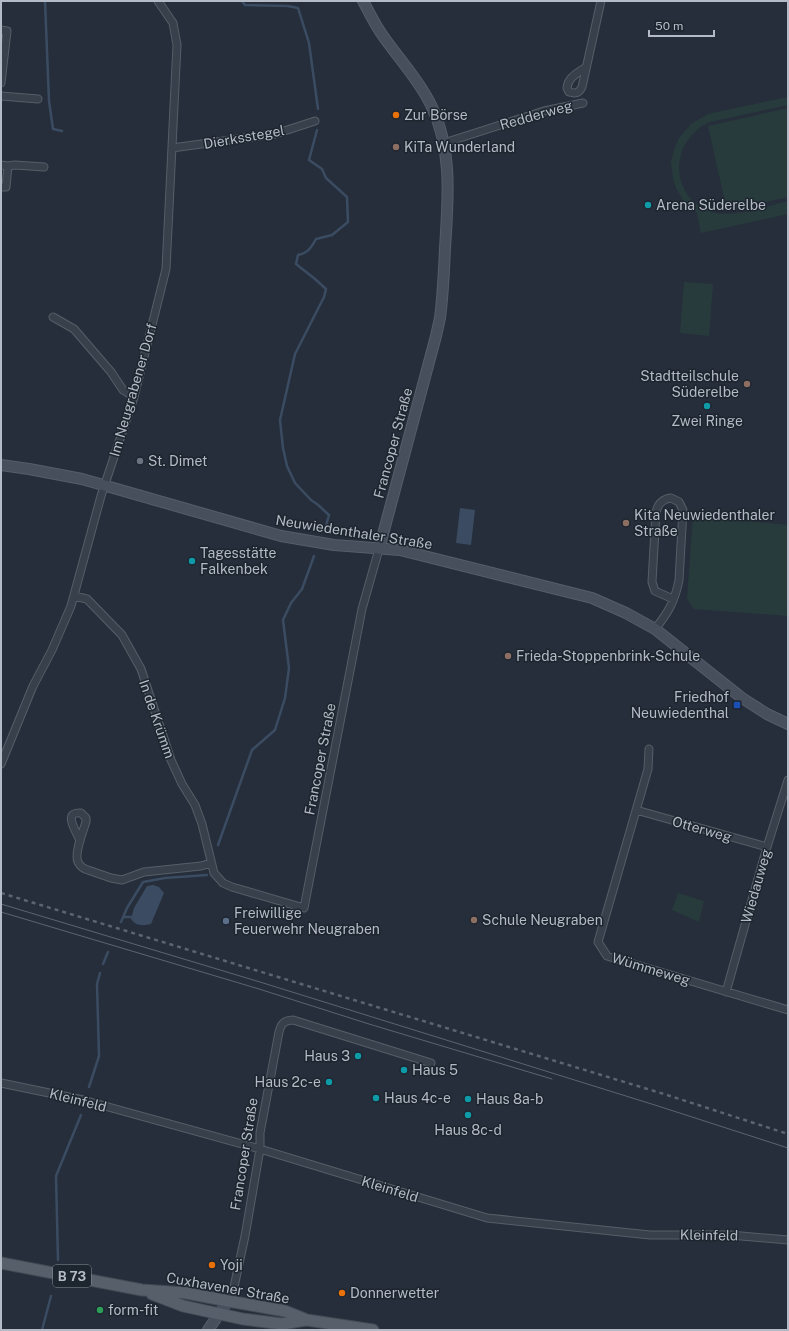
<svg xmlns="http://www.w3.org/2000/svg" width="789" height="1331" font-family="'Public Sans',sans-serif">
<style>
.green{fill:#283b3c}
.water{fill:#3b4c62}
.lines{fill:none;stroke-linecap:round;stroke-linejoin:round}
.stream{stroke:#3b4c62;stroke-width:2.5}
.street-casing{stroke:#565e68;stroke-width:9}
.secondary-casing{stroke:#565e68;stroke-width:12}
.primary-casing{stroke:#414953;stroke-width:13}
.street{stroke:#38404b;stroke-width:7}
.secondary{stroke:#474f5d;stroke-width:10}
.primary{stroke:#565f6a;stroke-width:11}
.tram{stroke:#5b6471;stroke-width:1}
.rail{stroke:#5b6471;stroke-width:2.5;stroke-dasharray:4 4;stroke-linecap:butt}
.food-dot{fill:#e8710a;stroke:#1d252f;stroke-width:1.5}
.education-dot{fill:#8d6e63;stroke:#1d252f;stroke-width:1.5}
.culture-dot{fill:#0f9aa8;stroke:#1d252f;stroke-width:1.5}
.worship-dot{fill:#6b7280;stroke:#1d252f;stroke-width:1.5}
.transit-dot{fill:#1a4fb4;stroke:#1d252f;stroke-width:1.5}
.service-dot{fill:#5c6f8a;stroke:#1d252f;stroke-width:1.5}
.leisure-dot{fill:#2e9e5b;stroke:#1d252f;stroke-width:1.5}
.labels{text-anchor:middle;stroke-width:3;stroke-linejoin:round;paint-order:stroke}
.shield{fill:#1d252f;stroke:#878e99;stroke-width:1}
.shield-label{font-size:13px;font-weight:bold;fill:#b4bbc6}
.poi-label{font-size:14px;fill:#b4bbc6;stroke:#1d252f;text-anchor:start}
.street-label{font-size:14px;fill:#b4bbc6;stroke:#1d252f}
</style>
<rect width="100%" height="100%" fill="#252e3a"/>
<!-- green -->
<path class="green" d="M 788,97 L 788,105 L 710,122 C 667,141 669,202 716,213 C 735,217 768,206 788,201 L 788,214 L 701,233 L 697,213 L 683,200 L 676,188 L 673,179 L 671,161 L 675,147 L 679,138 L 691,124 L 708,114 Z
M 788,108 L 788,197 L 727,211 L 708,126 Z
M 684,282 L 713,284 L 709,336 L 680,333 Z
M 693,516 L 788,525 L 788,616 L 694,609 L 687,599 Z
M 678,893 L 704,901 L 699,922 L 672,910 Z"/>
<!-- water -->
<path class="water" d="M 460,508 L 475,510 L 471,545 L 456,543 Z
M 153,885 L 159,887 L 164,893 L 151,924 C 142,926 136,926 131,919 L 134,908 L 147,886 Z"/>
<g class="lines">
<!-- stream -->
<path class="stream" d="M 45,1 L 49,101 L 53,129 L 62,131
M 242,1 L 245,5 L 288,6 L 298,8 L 309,43 L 318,109
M 317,130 L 309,160 L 322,169 L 326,178 L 347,197 L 348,222 L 332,235 L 316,239 C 311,248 308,253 298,255 L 296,264 L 315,279 L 326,289 L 324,297 L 295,354 L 280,420 L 283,448 L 287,466 L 295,483 L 311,500 L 317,504 L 329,515 L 325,529
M 218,845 L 252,750 L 275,730 L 285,698 L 289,668 L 283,620 L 291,603 L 302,589 L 314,556
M 123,917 L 131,917
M 121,922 L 127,908 L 143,882 L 165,878 L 207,875
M 103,964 L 108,952
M 89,1087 L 99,1056 L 97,984 L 100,973
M 58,1260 L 56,1176 L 81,1115
M 42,1330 L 51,1296"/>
<defs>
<path id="street" d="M 1,30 L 7,31 L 1,83
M 586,67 C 578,73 568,77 567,88 L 569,92 C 576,94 579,93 582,87 L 601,1
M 1,96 L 38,99
M 444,143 L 544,111 L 583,103
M 172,148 L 275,134 L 315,121
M 1,165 L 8,166 L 6,187 L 1,187
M 8,166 L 15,165 L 44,167
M 53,317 L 74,329 L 111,372 L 123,390 L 134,397
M 74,596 L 87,599 L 122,635 L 141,669 L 171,760 L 182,784 L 195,805 L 202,824 L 214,873 L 223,883 L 232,887 L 304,908 L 362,609 L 379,549
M 655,629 C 668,613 675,601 679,580 L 683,510 L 679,502 L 671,498 C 662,499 658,504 656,512 L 652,582 L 655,591 L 673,599
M 649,749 L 648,769 L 598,942 L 607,956 L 788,1010
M 1,764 L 33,686 L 52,650 L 71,606 L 101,496 L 134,397 L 166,269 L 177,45 L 173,23 L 158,1
M 636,810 L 767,847
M 80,841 C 78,834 61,811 81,813 L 86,818 L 86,822 C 83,831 74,854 78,862 C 80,866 84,869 88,870 L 111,878 L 122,880 L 144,872 L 201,866 L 211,863
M 726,992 L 767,847 L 788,780
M 1,1083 L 83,1100 L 260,1149 L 487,1218 L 650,1235 L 730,1235 L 788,1240
M 228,1301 L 234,1287 L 245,1236 L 260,1149 L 260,1133 L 279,1032 C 281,1024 284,1020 293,1020 L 431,1063"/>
<path id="secondary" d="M 363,1 C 369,12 374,23 381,33 C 397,57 418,78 431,105 C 453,150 448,200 445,248 C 444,272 443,295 440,318 L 436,336 L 379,549
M 1,465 L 29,469 L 82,479 L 281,536 L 334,545 L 400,550 L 592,598 L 626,613 L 655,629 L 742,698 L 767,714 L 788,724
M 208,1330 L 228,1301"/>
<path id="primary" d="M 1,1263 L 142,1290 L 186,1293 L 228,1301 L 285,1311 L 307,1320 L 373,1330
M 152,1294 L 183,1306 L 243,1319 L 282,1324 L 306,1320"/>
</defs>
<!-- street casing -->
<use href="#street" class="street-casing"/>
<!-- secondary casing -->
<use href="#secondary" class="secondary-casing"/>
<!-- primary casing -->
<use href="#primary" class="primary-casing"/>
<!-- street -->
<use href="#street" class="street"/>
<!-- secondary -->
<use href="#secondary" class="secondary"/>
<!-- primary -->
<use href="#primary" class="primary"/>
<!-- tram -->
<path class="tram" d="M 1,904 L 260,982 L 658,1106 L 788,1148
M 1,912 L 259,989 L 369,1024 L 552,1079"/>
<!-- rail -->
<path class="rail" d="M 1,893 L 664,1094 L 788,1134"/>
</g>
<!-- markers -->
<g class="food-dot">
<circle cx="396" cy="115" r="4"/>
<circle cx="212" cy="1265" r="4"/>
<circle cx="342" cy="1293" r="4"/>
</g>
<g class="education-dot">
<circle cx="396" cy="147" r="4"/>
<circle cx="747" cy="384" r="4"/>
<circle cx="626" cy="523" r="4"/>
<circle cx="508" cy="656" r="4"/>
<circle cx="474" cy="920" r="4"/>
</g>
<g class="culture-dot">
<circle cx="648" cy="205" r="4"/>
<circle cx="707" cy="406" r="4"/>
<circle cx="192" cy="561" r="4"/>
<circle cx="358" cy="1056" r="4"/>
<circle cx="404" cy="1070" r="4"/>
<circle cx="329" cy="1082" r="4"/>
<circle cx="376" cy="1098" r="4"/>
<circle cx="468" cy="1099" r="4"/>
<circle cx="468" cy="1115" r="4"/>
</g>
<circle class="worship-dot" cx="140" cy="461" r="4"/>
<rect class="transit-dot" x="733" y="701" width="8" height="8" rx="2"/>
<circle class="service-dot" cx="226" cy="921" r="4"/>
<circle class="leisure-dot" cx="100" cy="1310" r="4"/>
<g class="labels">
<!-- shield labels -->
<rect class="shield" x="53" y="1265" width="38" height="22" rx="3"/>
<g class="shield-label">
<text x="72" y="1281">B 73</text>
</g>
<!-- poi labels -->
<g class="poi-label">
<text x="404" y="120">Zur Börse</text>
<text x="404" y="152">KiTa Wunderland</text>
<text x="656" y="210">Arena Süderelbe</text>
<text x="739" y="381" text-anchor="end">Stadtteilschule<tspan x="739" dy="16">Süderelbe</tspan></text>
<text x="707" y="426" text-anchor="middle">Zwei Ringe</text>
<text x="148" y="466">St. Dimet</text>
<text x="634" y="520">Kita Neuwiedenthaler<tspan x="634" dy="16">Straße</tspan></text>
<text x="200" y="558">Tagesstätte<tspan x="200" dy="16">Falkenbek</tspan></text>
<text x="516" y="661">Frieda-Stoppenbrink-Schule</text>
<text x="729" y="702" text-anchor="end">Friedhof<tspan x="729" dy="16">Neuwiedenthal</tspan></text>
<text x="234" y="918">Freiwillige<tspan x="234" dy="16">Feuerwehr Neugraben</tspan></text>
<text x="482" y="925">Schule Neugraben</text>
<text x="350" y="1061" text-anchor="end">Haus 3</text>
<text x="412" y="1075">Haus 5</text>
<text x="321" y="1087" text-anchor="end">Haus 2c-e</text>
<text x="384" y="1103">Haus 4c-e</text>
<text x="476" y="1104">Haus 8a-b</text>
<text x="468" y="1135" text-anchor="middle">Haus 8c-d</text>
<text x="220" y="1270">Yoji</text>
<text x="350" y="1298">Donnerwetter</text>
<text x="108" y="1315">form-fit</text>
</g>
<!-- street labels -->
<g class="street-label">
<text transform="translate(536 115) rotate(-16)" y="5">Redderweg</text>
<text transform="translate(244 137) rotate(-10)" y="5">Dierksstegel</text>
<text transform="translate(133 390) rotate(-74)" y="5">Im Neugrabener Dorf</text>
<text transform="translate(393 443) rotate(-75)" y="5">Francoper Straße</text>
<text transform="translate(354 532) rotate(9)" y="5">Neuwiedenthaler Straße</text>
<text transform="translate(157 719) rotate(71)" y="5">In de Krümm</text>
<text transform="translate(320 759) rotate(-79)" y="5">Francoper Straße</text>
<text transform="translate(702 829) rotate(16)" y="5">Otterweg</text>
<text transform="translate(756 886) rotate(-74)" y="5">Wiedauweg</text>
<text transform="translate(651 969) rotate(17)" y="5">Wümmeweg</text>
<text transform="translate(78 1100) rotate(14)" y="5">Kleinfeld</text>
<text transform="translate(244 1154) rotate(-81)" y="5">Francoper Straße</text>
<text transform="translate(390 1189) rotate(17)" y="5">Kleinfeld</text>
<text transform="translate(709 1235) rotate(1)" y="5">Kleinfeld</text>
<text transform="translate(228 1288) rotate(10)" y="5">Cuxhavener Straße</text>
</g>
</g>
<!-- border -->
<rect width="789" height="1331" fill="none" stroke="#b4bbc6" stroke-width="4"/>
<!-- scale -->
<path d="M649 30v6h65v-6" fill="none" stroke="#b4bbc6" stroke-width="2"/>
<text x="655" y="30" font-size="12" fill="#b4bbc6" stroke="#1d252f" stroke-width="3" paint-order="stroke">50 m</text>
</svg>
